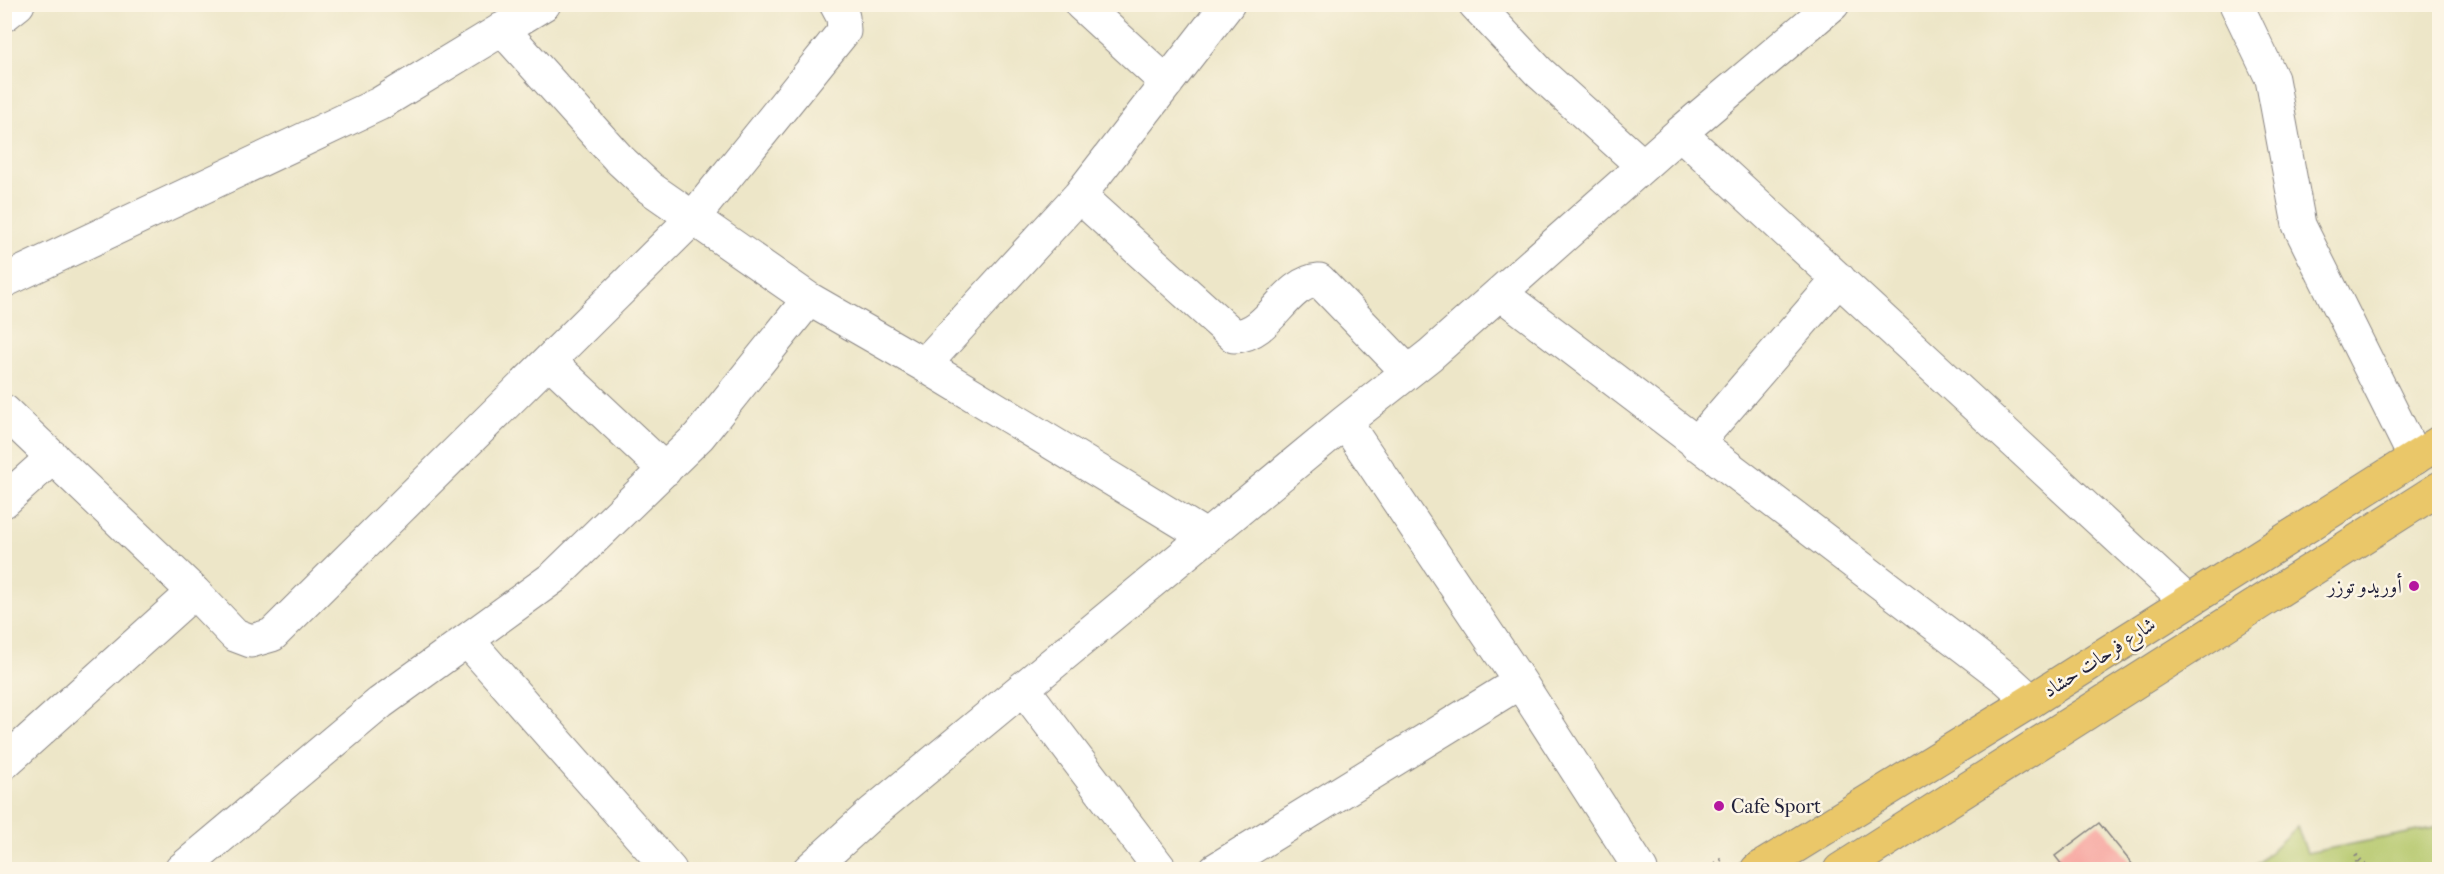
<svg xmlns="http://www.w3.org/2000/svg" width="2444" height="874" font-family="'IM FELL French Canon',Amiri,serif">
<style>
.green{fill:#b4c76a;stroke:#6b7452;stroke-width:1.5}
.building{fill:#f7a9a3}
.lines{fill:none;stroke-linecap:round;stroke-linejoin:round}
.minor-casing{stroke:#888482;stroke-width:35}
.major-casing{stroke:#888482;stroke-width:35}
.path{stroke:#888482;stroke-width:4;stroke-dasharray:1.5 4.5;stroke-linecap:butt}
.minor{stroke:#fff;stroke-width:33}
.major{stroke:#eac769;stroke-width:33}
.poi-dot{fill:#b5179e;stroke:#fcf5e5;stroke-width:2}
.labels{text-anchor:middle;stroke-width:5;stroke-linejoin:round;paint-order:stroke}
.poi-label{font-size:20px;fill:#22223b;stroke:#fcf5e5;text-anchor:end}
.street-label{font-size:20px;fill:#22223b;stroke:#fcf5e5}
</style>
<rect width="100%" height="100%" fill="#fcf5e5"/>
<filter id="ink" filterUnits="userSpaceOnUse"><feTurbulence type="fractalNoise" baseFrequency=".0167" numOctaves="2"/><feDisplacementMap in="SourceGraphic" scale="12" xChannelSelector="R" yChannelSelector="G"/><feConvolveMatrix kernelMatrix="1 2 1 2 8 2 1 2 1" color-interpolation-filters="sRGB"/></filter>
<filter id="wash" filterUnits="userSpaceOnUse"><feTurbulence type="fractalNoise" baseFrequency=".008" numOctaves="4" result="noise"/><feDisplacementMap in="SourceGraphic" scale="24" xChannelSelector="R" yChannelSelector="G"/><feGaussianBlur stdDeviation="1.35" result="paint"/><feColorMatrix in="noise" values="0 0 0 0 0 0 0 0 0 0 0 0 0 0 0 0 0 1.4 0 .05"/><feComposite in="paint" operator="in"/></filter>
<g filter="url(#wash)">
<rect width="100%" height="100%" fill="#ede6c8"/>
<!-- green -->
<path class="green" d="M 2297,826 L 2307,853 L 2439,827 L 2439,869 L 2252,869 Z"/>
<g id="blocks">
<!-- building -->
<path class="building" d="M 2099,823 L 2137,870 L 2066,870 L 2055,856 Z"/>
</g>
</g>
<g filter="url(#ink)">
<use href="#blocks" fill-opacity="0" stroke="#888482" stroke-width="1.5"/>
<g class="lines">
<defs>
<path id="minor" d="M 1081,4 L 1167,83
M 1475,4 L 1539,72 L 1643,166
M 2236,4 L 2272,79 L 2299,225 L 2415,458
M 4,15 L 18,4
M 502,29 L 619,159 L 650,188 L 809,299
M 1680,133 L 2187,601
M 1079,196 L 1234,336 C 1271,335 1283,283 1319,280 L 1408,372
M 4,281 L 379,104 L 544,4
M 1500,293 L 2007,679 L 2031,701
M 549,361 L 665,470
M 924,365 L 1079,196 L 1228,4
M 4,411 L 194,592 L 235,635 L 251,641 L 272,635 L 692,219 L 844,31 L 843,17 L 836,4
M 1345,422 L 1520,682 L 1641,870
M 1696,444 L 1839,279
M 4,501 L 53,457
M 467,640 L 670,870
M 1023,688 L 1161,870
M 4,763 L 194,592
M 181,870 L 380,703 L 554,577 L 699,436 L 809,299 L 924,365 L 1207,537
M 809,870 L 872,813 L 1345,422 L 1430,355 L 1680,133 L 1833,4
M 1215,870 L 1520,682"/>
<path id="major" d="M 1757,870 L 2031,701 L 2440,442
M 1840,870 L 2440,488"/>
</defs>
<!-- minor casing -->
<use href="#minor" class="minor-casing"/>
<!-- major casing -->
<use href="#major" class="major-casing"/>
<!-- path -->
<path class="path" d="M 2356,855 L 2369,870
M 2356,855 L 2358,870
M 1705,870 L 1725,857"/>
<!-- minor -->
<use href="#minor" class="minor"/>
<!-- major -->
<use href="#major" class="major"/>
</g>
</g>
<!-- markers -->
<g class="poi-dot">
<circle cx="2414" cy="586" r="6"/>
<circle cx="1719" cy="806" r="6"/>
</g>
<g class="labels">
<!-- poi labels -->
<g class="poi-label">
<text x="2402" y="593">أوريدو توزر</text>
<text x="1731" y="813" text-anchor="start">Cafe Sport</text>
</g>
<!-- street labels -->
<g class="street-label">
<text transform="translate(2099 657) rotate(-33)" y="7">شارع فرحات حشاد</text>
</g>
</g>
<!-- margin -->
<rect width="2444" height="874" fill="none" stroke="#fcf5e5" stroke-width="24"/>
</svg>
